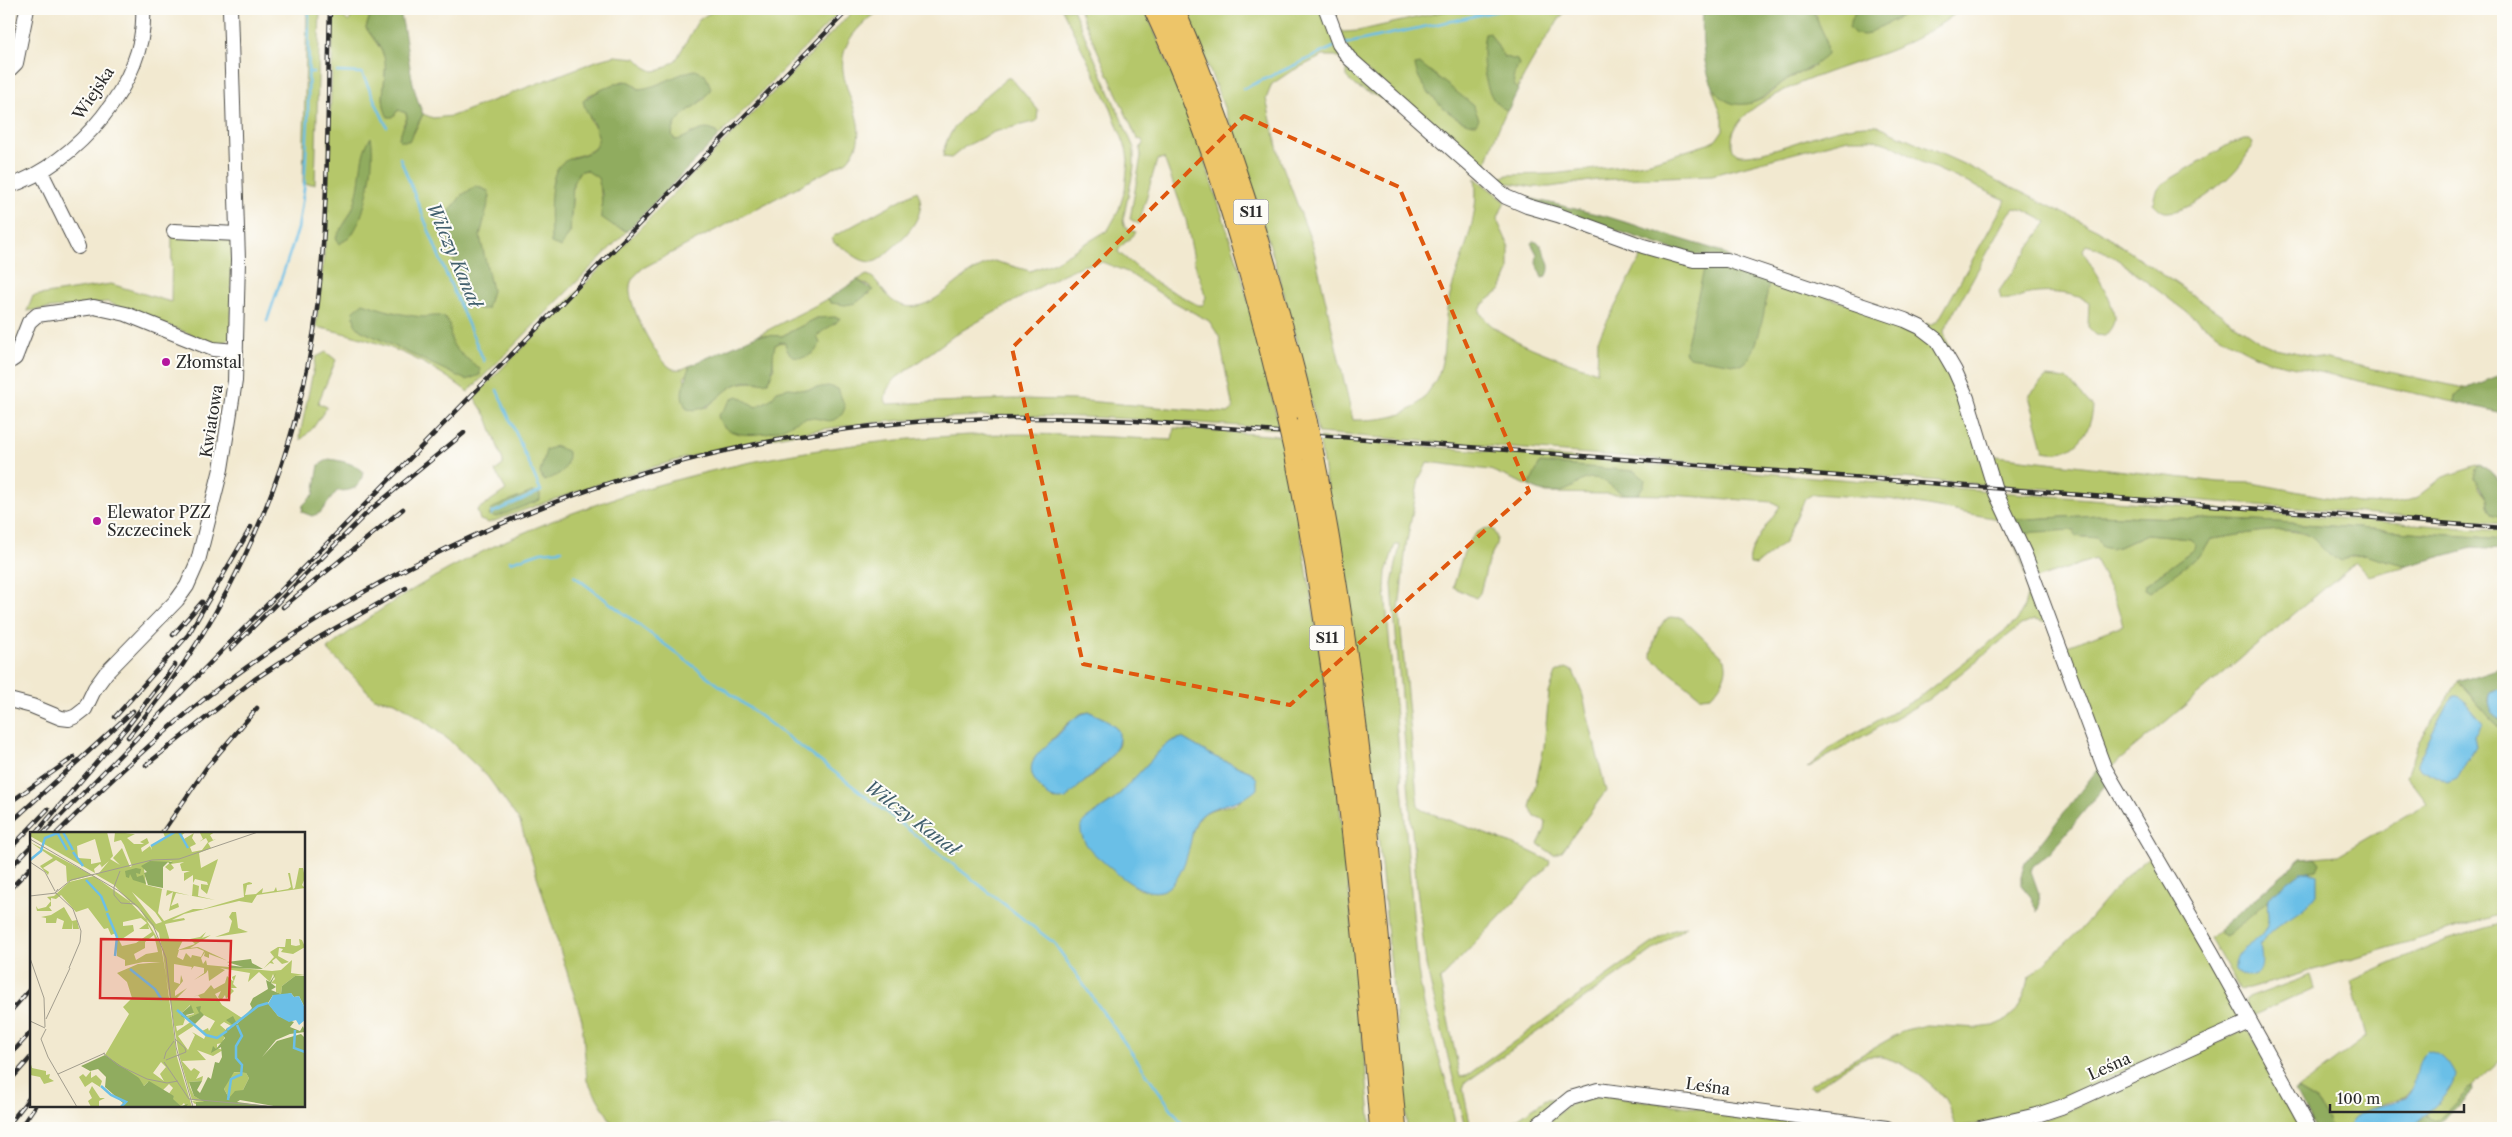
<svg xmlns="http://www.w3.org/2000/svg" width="2512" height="1137" font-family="'Libre Caslon Text',serif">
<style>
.green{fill:#b5c76b;stroke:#70794b;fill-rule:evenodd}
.forest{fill:#90ac5f;stroke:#5e6c45}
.water{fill:#6bbfe7;stroke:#4b7589}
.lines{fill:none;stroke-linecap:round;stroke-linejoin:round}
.stream{stroke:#6bbfe7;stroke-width:2.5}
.minor-casing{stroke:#494844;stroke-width:16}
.highway-casing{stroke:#494844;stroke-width:22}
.minor{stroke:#fff;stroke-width:14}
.highway{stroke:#edc569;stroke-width:20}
.rail-casing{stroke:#2b2b2b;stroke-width:4.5}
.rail{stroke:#fdfcf7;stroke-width:2.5;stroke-dasharray:8;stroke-linecap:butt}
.highway-bridge-casing{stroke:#494844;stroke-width:22;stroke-linecap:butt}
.highway-bridge{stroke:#edc569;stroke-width:20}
.marked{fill:none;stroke:#df570e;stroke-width:4;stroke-dasharray:10 6;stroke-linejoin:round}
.poi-dot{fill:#b5179e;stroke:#fdfcf7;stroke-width:2}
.labels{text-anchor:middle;stroke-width:4;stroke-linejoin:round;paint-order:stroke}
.shield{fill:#fdfcf7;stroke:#6a6a68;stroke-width:1}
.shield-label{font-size:15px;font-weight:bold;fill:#2b2b2b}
.street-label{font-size:16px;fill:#2b2b2b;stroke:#fdfcf7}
.poi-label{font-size:16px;fill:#2b2b2b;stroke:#fdfcf7;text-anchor:start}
.water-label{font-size:18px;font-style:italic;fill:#415f6d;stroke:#fdfcf7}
.inset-river{fill:none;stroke:#6bbfe7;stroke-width:2.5}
.inset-road{fill:none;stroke:#a29d8e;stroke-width:1}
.view{fill:#d62828;fill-opacity:0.15;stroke:#d62828;stroke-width:2.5}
.inset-edge{fill:none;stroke:#2b2b2b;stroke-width:2.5}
</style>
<rect width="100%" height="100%" fill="#fdfcf7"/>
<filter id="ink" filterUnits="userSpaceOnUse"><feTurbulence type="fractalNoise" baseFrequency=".02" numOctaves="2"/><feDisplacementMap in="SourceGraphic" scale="10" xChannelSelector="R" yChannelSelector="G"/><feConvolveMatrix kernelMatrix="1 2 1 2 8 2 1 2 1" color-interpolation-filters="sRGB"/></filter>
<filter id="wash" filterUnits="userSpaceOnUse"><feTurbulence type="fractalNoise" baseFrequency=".0096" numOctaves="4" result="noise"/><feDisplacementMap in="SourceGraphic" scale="20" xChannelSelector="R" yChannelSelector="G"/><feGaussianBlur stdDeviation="1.12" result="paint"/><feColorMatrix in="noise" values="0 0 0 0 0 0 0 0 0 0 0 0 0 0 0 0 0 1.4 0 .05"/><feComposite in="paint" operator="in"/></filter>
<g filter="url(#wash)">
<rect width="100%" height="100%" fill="#f2e9d0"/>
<!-- green -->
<path class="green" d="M 307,9 L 320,9 L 315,184 L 303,184 Z
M 334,9 L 338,9 L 338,13 L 349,22 L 354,9 L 372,9 L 366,28 L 380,48 L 386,60 L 383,99 L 393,117 L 398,110 L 406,113 L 407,118 L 403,125 L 412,137 L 423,114 L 433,118 L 452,116 L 599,60 L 615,56 L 636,58 L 645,67 L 653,71 L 661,70 L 676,60 L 699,19 L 717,9 L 842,9 L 719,136 L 715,131 L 691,133 L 682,140 L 675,140 L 672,135 C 675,115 691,109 706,98 L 653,88 L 639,89 L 630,82 L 623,81 L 587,96 C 588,104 588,113 590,120 C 592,124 595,127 597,130 C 603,149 587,154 572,157 L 570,232 L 573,183 L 579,172 L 586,170 L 599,178 C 603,202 599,222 627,231 L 468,392 C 420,355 375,339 316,327 L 325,244 Z
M 855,9 L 882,9 C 873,16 863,22 856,31 C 815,78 885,119 847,161 L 643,268 C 638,273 631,278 630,286 C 627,304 656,359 671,368 C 677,371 683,369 689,366 L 689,372 L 684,378 L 706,408 C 726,391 732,379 760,383 L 774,370 L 772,353 L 775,345 L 781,342 L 785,343 L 817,337 L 821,331 L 837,322 L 817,318 L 782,336 L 758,335 L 828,299 L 831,303 L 870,294 L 870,286 L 857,280 L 867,275 C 878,277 883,296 896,303 C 925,318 951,284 973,271 C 980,267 987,264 994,261 L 1030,271 L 1053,263 L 1108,230 L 1118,212 L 1125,190 L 1128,160 L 1126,148 L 1109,104 L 1062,9 L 1073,9 L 1134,148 L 1134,167 L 1123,220 C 1124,229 1129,230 1136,232 C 1131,240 1120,244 1118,252 L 1156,283 L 1198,305 L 1203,305 L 1206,297 L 1195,264 L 1186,220 L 1164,158 L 1157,160 L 1139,224 L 1130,219 L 1141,156 L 1140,148 L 1144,144 L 1142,140 L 1137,139 L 1079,9 L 1145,9 L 1190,117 L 1241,272 L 1280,429 C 1123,417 968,406 811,431 C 700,448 594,484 489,523 L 480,520 L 477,510 L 506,490 L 495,471 L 503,465 L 503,461 L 487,417 L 474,397 ZM 1102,262 L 1127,272 L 1172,301 L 1209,321 L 1219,336 L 1233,409 L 1228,413 L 1074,400 L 1013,399 L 887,404 L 885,399 L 887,390 L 895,379 L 956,334 L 1059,276 L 1081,266 Z
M 1184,9 L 1322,9 L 1332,35 L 1393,104 L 1355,86 L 1347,78 L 1347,64 L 1336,56 L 1323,56 L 1290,72 L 1272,84 L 1266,99 L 1280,159 L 1313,246 L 1353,420 C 1377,420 1407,419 1424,398 C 1428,392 1435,383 1438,375 C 1447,354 1443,326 1448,304 C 1457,262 1481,221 1475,178 L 1505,201 L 1497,220 L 1509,246 L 1509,271 L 1501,290 L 1483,304 L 1480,311 C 1490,338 1569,362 1597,372 L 1598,339 L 1645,249 L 1770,277 L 1911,326 L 1935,343 L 1963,397 L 1991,485 L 1318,433 C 1286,288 1244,145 1184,9 Z
M 1454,9 L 1567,9 C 1539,44 1492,128 1485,172 L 1354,60 L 1338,28 L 1343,32 L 1358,31 Z
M 1812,9 L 1961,9 C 1942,25 1918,38 1896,48 C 1861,64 1731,94 1732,142 C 1732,149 1733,154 1741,155 C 1751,156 1762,152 1771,150 C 1806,141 1841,123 1877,125 L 1970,167 L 2098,230 L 2261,342 L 2275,348 L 2469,389 L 2455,395 L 2454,402 L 2269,361 C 2224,344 2186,311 2148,283 C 2129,269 2110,250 2086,245 L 2083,250 C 2091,267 2115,301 2114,319 C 2114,326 2109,331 2105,336 L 2096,335 L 2088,327 L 2089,302 C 2072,291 2043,291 2024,295 C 2016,298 2010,300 2001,299 L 1999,291 L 2047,222 L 2024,210 L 2014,208 L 2009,214 L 1944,330 C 1945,343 1954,354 1957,367 L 1925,324 L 1932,324 L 1938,321 L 2006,200 L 1921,162 L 1894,146 L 1872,139 L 1848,139 L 1712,175 L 1597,180 L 1550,187 L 1533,187 L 1509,183 L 1500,186 L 1495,181 L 1507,175 L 1552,174 L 1632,165 L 1650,162 L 1708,144 L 1716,140 L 1723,130 L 1723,119 L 1712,88 C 1727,101 1742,109 1762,99 C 1770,95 1776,87 1783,82 C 1793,75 1805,71 1815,66 L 1817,16 Z
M 1007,78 L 1011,78 L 1038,110 L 1037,121 L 994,132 L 966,146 L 951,158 L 943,157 C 944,125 985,98 1007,78 Z
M 2244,139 L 2250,139 L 2253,142 C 2245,169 2198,210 2169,212 C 2162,213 2158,208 2153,203 L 2155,194 L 2162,184 L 2231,143 Z
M 917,191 C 930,213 905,237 890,250 C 885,254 879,262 871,262 C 857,262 847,248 834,243 L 832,238 L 834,236 Z
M 172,235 L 232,236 L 231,338 L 225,342 L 216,344 L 107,302 L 27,311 L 33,296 L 111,284 L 171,302 Z
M 326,352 L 336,360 L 318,403 L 327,407 L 313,428 L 301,440 L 300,435 L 316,357 Z
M 2046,377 L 2067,379 L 2093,407 C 2091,434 2073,458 2044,451 L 2029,396 Z
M 1174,428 L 1281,436 C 1331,664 1350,897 1371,1128 L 615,1128 L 587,1081 L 582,1020 L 520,822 L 487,776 L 449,740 L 412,712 L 395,702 L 374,698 L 327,649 C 504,508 747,445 971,435 C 1038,432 1105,437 1172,440 ZM 1090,712 L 1105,719 L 1118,730 L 1119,743 C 1107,768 1079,788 1055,800 L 1041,790 L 1033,760 L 1067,724 L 1082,713 ZM 1182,738 L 1215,757 L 1251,772 L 1257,779 C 1253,785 1247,797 1240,801 C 1229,809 1211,805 1200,817 C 1191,826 1185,861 1178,875 L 1140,890 L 1097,856 L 1093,814 L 1114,800 L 1165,745 L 1174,740 Z
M 1319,438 L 1992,491 L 2047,623 L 2034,620 L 2021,625 L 1929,699 L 1807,768 L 1834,745 L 1918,698 L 2016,622 C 2022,614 2028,597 2028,586 C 2027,569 2010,530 1998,519 L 1889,499 L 1813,494 L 1805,499 L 1784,543 L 1756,565 L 1750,564 C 1746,550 1772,518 1780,506 L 1772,502 L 1671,495 L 1546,493 L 1490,470 L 1428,462 L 1419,479 L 1406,546 L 1399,610 L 1418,806 L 1422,810 L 1525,849 L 1550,861 L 1549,865 L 1440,980 L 1460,1077 L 1466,1076 L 1668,932 L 1687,926 L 1465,1083 L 1463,1089 L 1471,1128 L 1465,1128 L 1426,965 L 1416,880 L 1393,599 L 1392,584 L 1400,545 L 1395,545 L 1386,572 L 1385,590 L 1418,971 L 1424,1005 L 1448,1088 L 1456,1128 L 1407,1128 L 1373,784 Z
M 1988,455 L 2219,482 L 2252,483 L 2358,503 L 2390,504 L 2404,502 L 2417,497 L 2443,477 L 2480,465 L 2476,469 L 2478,487 L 2487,498 L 2488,506 L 2492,514 L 2503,517 L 2503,524 L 1998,485 Z
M 1999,492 L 2503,531 L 2503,539 L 2277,522 L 2098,515 L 2012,520 Z
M 1488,528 L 1494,530 L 1497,538 L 1496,545 L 1488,562 L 1480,593 L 1476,598 L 1453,587 C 1461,567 1463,533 1488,528 Z
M 2053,530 L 2074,530 L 2082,537 L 2094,537 L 2121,546 L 2147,534 L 2191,538 L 2196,544 L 2194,549 L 2146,584 L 2202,554 L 2211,539 C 2241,536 2277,524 2307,535 C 2321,539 2335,551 2347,559 C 2364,547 2389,561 2407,566 L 2369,576 L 2356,562 L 2109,769 L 2062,648 L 2123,625 L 2114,597 L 2095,559 L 2036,579 L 2018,533 Z
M 1670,617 L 1682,618 L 1725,659 C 1729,674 1721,685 1711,696 L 1701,697 L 1653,659 L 1651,655 C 1654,641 1657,624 1670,617 Z
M 1566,668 L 1573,671 L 1582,692 L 1606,791 L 1562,851 L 1554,855 L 1538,844 L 1545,830 L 1546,821 L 1535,817 L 1530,808 L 1544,747 L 1549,693 L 1556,673 Z
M 2458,682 L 2503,732 L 2503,914 L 2249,989 L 2240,990 L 2210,938 L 2301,858 L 2338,855 L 2427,803 L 2407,776 L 2420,740 Z
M 2151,856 L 2239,1011 L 2239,1018 L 2047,1106 L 1984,1123 L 1955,1127 C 1952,1118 1950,1106 1944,1098 C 1930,1080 1891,1051 1866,1057 C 1851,1061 1828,1080 1814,1089 L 1811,1088 L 1809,1085 L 1905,1030 L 1927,1025 L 1977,1028 L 1993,1026 L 2006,1020 L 2017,1010 L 2025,993 L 2028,978 L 2080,930 L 2124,878 Z
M 2503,923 L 2503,1057 L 2438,1119 L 2435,1121 L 2426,1113 L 2434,1105 L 2419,1064 C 2411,1115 2386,1091 2361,1116 C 2357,1120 2353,1124 2351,1128 L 2331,1128 L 2315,1099 L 2298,1089 L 2366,1037 L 2351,981 L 2446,940 Z
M 2311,975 L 2315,988 L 2253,1016 L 2245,1003 L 2246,999 Z
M 2247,1029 L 2306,1128 L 2011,1128 L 2058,1115 Z
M 1601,1095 L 1844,1128 L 1540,1128 L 1570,1104 Z
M 1562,1098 L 1527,1128 L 1504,1128 L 1546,1099 Z"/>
<!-- forest -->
<path class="forest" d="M 372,9 L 399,9 C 409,43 408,82 423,114 L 409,141 L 400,141 L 399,137 L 407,118 L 406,113 L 398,110 L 393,117 L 388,117 C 378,100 387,81 385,62 C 384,50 373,38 366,28 Z
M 1703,9 L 1812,9 L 1825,37 L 1827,55 C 1814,67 1800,72 1785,81 C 1771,89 1763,102 1746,104 C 1701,110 1701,38 1703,9 Z
M 1856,9 L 1915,9 L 1865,35 L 1855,34 L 1849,27 Z
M 1490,33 L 1504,57 L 1517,60 L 1519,64 C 1514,73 1510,81 1518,90 L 1508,110 C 1483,105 1480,54 1485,34 Z
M 1421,64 L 1473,105 L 1479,119 L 1476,124 C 1455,126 1416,85 1415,65 Z
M 695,70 L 705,74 L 711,88 C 701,109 675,111 672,135 L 675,140 C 689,139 706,119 719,136 L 627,231 L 614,226 L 601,217 L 602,194 L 598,178 L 586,170 L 579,172 L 573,183 L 570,232 L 561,247 L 551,243 C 551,223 547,182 559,166 C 568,154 597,158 598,140 C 599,127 586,116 583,101 C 589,95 622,78 630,82 C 633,83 636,88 639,89 C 660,87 675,74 695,70 Z
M 371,137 C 376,161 366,220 349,238 C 346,240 342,242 339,244 L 336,237 C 344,224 354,210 357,194 C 362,175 359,154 371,137 Z
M 476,186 L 488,191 L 490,196 L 480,236 L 492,290 L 487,309 L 478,309 L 462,289 L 444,225 L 449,212 L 462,195 Z
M 1506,190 L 1533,199 L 1605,216 L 1717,250 L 1731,258 L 1687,254 L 1564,213 Z
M 1533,241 L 1539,243 C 1544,252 1554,266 1546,277 L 1542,278 L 1536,263 L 1537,254 L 1531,243 Z
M 1718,263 L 1770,277 C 1766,296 1760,358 1741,365 L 1689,357 L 1685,352 L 1705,265 Z
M 857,280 L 873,290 L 856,303 L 845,305 L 831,303 L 828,299 Z
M 363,303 C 383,310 401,315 423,317 C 429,317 440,314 445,318 C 453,324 448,337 454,346 C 460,355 472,362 480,369 L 480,375 L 466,380 L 360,330 L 355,324 L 353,311 Z
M 834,317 L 840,318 C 834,327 823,328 817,337 L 820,343 C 814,360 788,365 785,343 L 781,342 L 775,345 C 771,358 776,370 768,382 C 758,384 747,379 737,384 C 719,392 709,414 687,409 C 675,390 689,380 689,366 L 758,335 L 782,336 L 817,318 Z
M 2503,374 L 2503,413 L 2454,402 L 2455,396 L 2460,391 Z
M 828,386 L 838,389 L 845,407 C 843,413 842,416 836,419 C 827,424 817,416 807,418 C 796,420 788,427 778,430 C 760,436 723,440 718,416 L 733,398 L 738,396 L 756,407 L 771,399 L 777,391 L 789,388 L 805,390 Z
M 556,446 L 568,452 C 568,471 561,474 544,481 L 540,473 L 546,450 Z
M 329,459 C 342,461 353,463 363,471 C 361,488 353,491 337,491 L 320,513 L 312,516 L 302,512 L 303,505 L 314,494 L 319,465 Z
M 1540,463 L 1634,471 L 1645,479 L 1644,485 L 1638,494 C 1633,494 1626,495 1622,493 C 1610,487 1606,478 1591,478 C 1583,479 1580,482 1574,486 C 1559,496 1545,494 1529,486 Z
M 2480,465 L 2490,471 L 2503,485 L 2503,517 L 2492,514 L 2488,506 L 2487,498 L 2474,478 L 2476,469 Z
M 532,492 L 540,494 L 540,500 L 497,517 L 489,515 L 493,508 Z
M 2098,515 L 2277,522 L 2503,539 L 2503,550 L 2472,548 L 2407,566 L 2364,554 L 2353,555 L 2342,561 C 2326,558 2321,543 2308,535 C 2289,523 2233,537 2211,539 L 2202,554 L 2150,592 L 2145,589 L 2146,584 L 2194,549 L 2195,544 L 2191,538 L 2147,534 L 2121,546 L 2111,549 L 2102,547 L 2097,538 L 2076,536 L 2074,530 L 2018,533 L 2012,520 Z
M 2503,667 L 2503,688 L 2490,693 C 2484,704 2493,711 2499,720 L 2503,720 L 2503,732 L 2458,682 Z
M 2100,766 L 2107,783 L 2050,853 L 2033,866 L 2031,871 L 2039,894 L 2040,903 L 2037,912 L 2031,897 L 2021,885 L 2021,876 L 2025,863 Z
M 2315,857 L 2320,863 L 2317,870 L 2309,871 L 2269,897 L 2267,902 L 2229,935 L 2225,937 L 2220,934 L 2219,930 L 2301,858 Z
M 2473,1087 L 2472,1091 L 2434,1128 L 2410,1128 L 2426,1113 L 2435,1121 L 2438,1119 L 2468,1089 Z
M 2298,1089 L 2315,1099 L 2331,1128 L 2315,1128 L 2295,1091 Z"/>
<!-- water -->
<path class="water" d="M 2503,688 L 2503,720 C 2492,719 2485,703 2490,693 Z
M 2455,695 L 2459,695 L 2483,723 L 2474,736 L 2476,746 L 2457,778 L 2447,782 L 2421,769 L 2418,766 L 2418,761 L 2447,704 Z
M 1090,712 L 1105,719 L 1118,730 C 1127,754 1080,782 1066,799 C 1056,802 1049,798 1043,791 C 1018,765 1038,754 1057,736 C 1068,725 1074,714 1090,712 Z
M 1182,738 L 1215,757 L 1251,772 L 1257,779 L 1257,789 C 1240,806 1214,802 1200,817 C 1192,825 1192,838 1189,849 C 1173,907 1146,899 1108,866 C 1097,856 1079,843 1081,826 L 1085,820 L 1114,800 L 1165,745 L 1174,740 Z
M 2309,871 L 2317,875 L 2317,894 C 2300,918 2273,921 2260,946 C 2263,963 2265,980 2240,975 L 2235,971 C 2233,942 2260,948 2267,925 C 2270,916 2265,906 2269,897 L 2301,872 Z
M 2427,1051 C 2441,1052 2449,1063 2455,1075 C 2451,1096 2425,1114 2410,1128 L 2351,1128 L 2352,1120 C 2366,1101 2392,1110 2408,1094 C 2419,1082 2414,1060 2427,1051 Z"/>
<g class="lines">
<!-- stream -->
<path class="stream" d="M 1344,44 L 1507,9
M 308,72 L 313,72
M 337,72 L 362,73 L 387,127
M 1243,89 L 1334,47
M 400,158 L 447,276 L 484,361
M 267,321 L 298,229 L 304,189 L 308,119 L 309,9
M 492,515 L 492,513 L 541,491 L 497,390
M 510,560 L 511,562 L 541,552 L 562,550
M 574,576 L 841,777 L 1054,943 L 1185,1128"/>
</g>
</g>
<g filter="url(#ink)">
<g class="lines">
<defs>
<path id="minor" d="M 1326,9 L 1339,44 L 1349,58 L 1506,197 L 1527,206 L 1558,215 L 1643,246 L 1682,257 L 1694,260 L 1727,260 L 1739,264 L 1905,320 L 1920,327 L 1937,340 L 1955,371 L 1967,398 L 1996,493 L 2025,555 L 2104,767 L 2212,953 L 2309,1128
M 9,70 L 16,63 L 27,9
M 41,172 L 78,247
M 9,186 C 75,165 148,81 143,9
M 174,231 L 237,234
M 9,362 L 15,358 L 29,322 L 37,315 L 94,307 L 126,314 L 213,349 L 236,351
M 9,700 L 32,706 L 61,718 L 69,719 L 76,716 L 85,709 L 95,688 L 106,673 L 177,600 L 187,586 L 198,561 L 221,469 L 235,381 L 238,260 L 230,9
M 1534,1128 L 1571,1098 L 1598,1090 L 1887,1128
M 1980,1128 L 2037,1115 L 2061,1107 L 2249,1022"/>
<path id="highway" d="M 1154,9 C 1215,140 1254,280 1287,420
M 1174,9 C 1232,142 1273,280 1307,422
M 1295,455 C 1340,677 1361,903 1380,1128
M 1314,457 C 1358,678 1376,904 1396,1128"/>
</defs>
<!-- minor casing -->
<use href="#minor" class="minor-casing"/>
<!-- highway casing -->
<use href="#highway" class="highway-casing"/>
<!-- minor -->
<use href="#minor" class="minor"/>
<!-- highway -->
<use href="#highway" class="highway"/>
<defs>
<path id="rail" d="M 283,607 L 403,509
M 173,635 L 202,602
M 231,649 L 369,511 L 464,433
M 115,717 L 188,635 L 251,527
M 128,737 C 233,613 299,462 318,301 C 329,204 327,106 330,9
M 146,765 L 255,679 L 318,638 L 406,588
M 9,803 L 74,757
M 9,824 L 133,711
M 36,833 L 127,727 L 175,665
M 44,833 L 849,9
M 57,833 C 105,786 155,738 208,696 C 408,541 650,445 902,423 C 980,416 1058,417 1136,421 L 2503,528
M 162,833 L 207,767 L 257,708
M 9,850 L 48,809
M 9,869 L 31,846
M 9,890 L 31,867
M 9,1013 L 31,988
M 9,1056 L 31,1032
M 9,1082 L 31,1057
M 9,1124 L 31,1096
M 20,1128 L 35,1106"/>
</defs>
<!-- rail casing -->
<use href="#rail" class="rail-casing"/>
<!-- rail -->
<use href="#rail" class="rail"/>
<defs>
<path id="highway-bridge" d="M 1287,420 L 1295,455
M 1307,422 L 1314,457"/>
</defs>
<!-- highway-bridge casing -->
<use href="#highway-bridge" class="highway-bridge-casing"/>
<!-- highway-bridge -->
<use href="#highway-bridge" class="highway-bridge"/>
</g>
</g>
<!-- marked area -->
<path class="marked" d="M 1244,116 L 1399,187 L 1529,491 L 1290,705 L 1083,664 L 1012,348 Z"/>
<!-- markers -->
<g class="poi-dot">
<circle cx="166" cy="362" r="5"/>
<circle cx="97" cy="521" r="5"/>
</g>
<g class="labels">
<!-- shield labels -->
<g class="shield">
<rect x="1233.5" y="199.5" width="35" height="25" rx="4"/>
<rect x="1309.5" y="625.5" width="35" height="25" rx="4"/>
</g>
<g class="shield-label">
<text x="1251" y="217">S11</text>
<text x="1327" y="643">S11</text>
</g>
<!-- street labels -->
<g class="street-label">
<text transform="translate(93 93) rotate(-56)" y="6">Wiejska</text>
<text transform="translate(211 421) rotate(-81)" y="6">Kwiatowa</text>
<text transform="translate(2109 1066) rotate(-24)" y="6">Leśna</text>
<text transform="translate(1708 1086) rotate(8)" y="6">Leśna</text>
</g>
<!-- poi labels -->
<g class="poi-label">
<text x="176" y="368">Złomstal</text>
<text x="107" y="518">Elewator PZZ<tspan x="107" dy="18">Szczecinek</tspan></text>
</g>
<!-- water labels -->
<g class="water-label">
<text transform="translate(454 255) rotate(67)" y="6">Wilczy Kanał</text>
<text transform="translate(912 818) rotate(37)" y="6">Wilczy Kanał</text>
</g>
</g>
<!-- overview -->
<g transform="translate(30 832)">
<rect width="275" height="275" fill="#f2e9d0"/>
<path d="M 0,0 L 77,0 L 83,24 L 80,27 L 90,33 L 83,26 L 92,16 L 100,35 L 102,34 L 94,13 L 91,8 L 84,10 L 85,0 L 105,2 L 97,6 L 104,12 L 114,12 L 110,10 L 117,6 L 119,11 L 111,16 L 112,20 L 120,14 L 122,18 L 121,14 L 135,5 L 133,0 L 156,0 L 152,3 L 154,7 L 164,1 L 162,6 L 166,12 L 160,15 L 162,20 L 172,18 L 178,10 L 176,6 L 169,10 L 173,7 L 170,1 L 185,0 L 180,3 L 183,8 L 186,7 L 178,11 L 181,16 L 169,21 L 171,36 L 188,27 L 177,62 L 171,57 L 171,52 L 178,53 L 177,50 L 165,47 L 163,51 L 163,43 L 154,49 L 154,41 L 160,39 L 152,39 L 150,32 L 154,30 L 141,32 L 144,36 L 140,39 L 135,35 L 142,29 L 114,37 L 116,53 L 162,64 L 163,52 L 169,54 L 168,64 L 185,68 L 146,61 L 141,74 L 148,71 L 149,75 L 139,79 L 143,60 L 136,64 L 137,58 L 132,57 L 128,81 L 134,89 L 163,77 L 173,77 L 214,65 L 213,52 L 219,50 L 222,51 L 222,52 L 217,53 L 215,63 L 226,62 L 233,56 L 232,61 L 244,59 L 246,55 L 247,59 L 258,57 L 261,55 L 258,41 L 260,41 L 263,57 L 265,56 L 269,36 L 273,36 L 275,46 L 272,53 L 275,56 L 227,63 L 222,71 L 209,69 L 154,82 L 142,88 L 154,86 L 155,88 L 135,92 L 140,109 L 153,108 L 148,118 L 165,112 L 160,107 L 170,105 L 176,100 L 172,106 L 181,103 L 160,116 L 168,115 L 198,129 L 179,122 L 179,126 L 174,124 L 175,120 L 171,126 L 173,132 L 176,128 L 177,133 L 242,139 L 251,138 L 262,128 L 261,141 L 275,143 L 265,144 L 252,154 L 251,162 L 246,160 L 246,152 L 241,151 L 245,147 L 243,142 L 240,150 L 229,140 L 218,150 L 220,141 L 190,136 L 195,138 L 179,149 L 178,138 L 176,141 L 164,148 L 174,141 L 174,136 L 164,134 L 161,138 L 162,135 L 144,132 L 144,150 L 150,152 L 151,143 L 153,149 L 145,159 L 145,164 L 157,156 L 146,167 L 171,167 L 168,163 L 163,165 L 174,161 L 181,153 L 184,157 L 195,151 L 197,144 L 204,150 L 202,145 L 206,143 L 203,152 L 207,156 L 201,156 L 204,159 L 196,167 L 195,163 L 191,169 L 188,165 L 191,159 L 185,162 L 192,173 L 212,186 L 203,195 L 194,190 L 190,193 L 197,199 L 192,211 L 187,212 L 187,216 L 193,218 L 183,224 L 167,218 L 176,228 L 152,229 L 161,239 L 164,236 L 170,240 L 166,247 L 173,244 L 172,249 L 159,250 L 160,255 L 164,264 L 175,270 L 165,272 L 162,269 L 171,270 L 162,268 L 149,223 L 129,101 L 84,53 L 65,42 L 69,41 L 79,29 L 72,35 L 71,30 L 72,36 L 70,32 L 64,37 L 65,41 L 0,4 ZM 65,7 L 71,30 L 61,32 L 61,27 L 48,26 L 47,14 ZM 102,60 L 125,80 L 132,90 L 126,92 ZM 167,116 L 174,119 L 171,125 L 162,123 L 161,126 L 156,121 L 153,128 L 147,125 L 149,118 ZM 160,173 L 164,182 L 156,184 L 158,186 L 170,181 L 185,189 L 179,199 L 178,196 L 172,199 L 176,203 L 174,207 L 162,200 L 165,203 L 158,218 L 148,204 L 165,193 L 162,189 L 147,199 L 146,194 L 153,193 L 155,187 L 149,179 L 153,180 ZM 0,10 L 62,43 L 37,50 L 36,34 L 26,28 L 13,36 L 19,40 L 18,43 L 10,34 L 23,26 ZM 64,44 L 110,77 L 132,114 L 147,225 L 162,275 L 156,275 L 154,271 L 151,274 L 142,267 L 144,264 L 138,263 L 143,256 L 139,252 L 133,258 L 118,250 L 114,254 L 75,223 L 99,182 L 93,175 L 102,166 L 97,150 L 87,141 L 108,132 L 131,130 L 113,130 L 95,134 L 95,128 L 87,124 L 86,101 L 81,103 L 78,96 L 74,97 L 58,76 L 46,80 L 31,63 L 26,67 L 21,66 L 21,74 L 19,75 L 22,79 L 7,79 L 6,74 L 8,77 L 16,75 L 21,69 L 17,65 L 24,64 L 39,50 ZM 111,86 L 117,91 L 109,97 L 119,97 L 118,93 L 122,100 L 106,111 L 92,114 L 88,106 L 92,107 L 104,99 L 103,93 L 93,94 L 93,90 ZM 124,103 L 128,120 L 116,122 L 106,128 L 104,122 L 115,116 L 115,110 ZM 131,230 L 136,235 L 130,242 L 134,249 L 123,241 ZM 34,75 L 42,89 L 47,88 L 49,97 L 43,97 L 42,90 L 42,97 L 32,97 L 34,89 L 27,86 L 26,91 L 16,91 L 16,86 L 11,85 L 21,83 ZM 202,80 L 206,80 L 208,96 L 218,100 L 185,105 L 199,100 L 202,89 L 199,85 ZM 256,107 L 261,107 L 261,113 L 266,114 L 270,113 L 269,107 L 272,108 L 275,115 L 263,122 L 251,120 L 253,117 L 249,116 L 248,124 L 259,130 L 252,132 L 246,126 L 242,129 L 244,132 L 240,131 L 234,136 L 244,125 L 240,120 L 248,115 L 255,115 ZM 0,229 L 2,236 L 16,239 L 16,243 L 20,242 L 19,246 L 24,249 L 14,252 L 10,245 L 0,243 ZM 61,239 L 61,246 L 66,243 L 72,249 L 70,255 L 62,250 L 55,255 L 49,245 L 53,242 L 56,245 ZM 202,240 L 216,241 L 219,246 L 213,258 L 199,266 L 194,257 ZM 62,254 L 70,266 L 75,266 L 69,269 L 69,275 L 61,275 L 58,269 L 62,266 L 59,260 Z" fill="#b5c76b" fill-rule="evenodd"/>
<path d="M 120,29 L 143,30 L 140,32 L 138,30 L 133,35 L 133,56 L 118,53 L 114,41 L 117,40 L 111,34 ZM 106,36 L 111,37 L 110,42 L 106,41 L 107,45 L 113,43 L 116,52 L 103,48 L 100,42 L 99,46 L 96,45 L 95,39 ZM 221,127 L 222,131 L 233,137 L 200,136 L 198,133 L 213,135 L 197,130 ZM 246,141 L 241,151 L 246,155 L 241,158 L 251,162 L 252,154 L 265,144 L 275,144 L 275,176 L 269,164 L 264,165 L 261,161 L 252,164 L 243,163 L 238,171 L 248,184 L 264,190 L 260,195 L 270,199 L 273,194 L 275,200 L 260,202 L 246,208 L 232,225 L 247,209 L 271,202 L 275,206 L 275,275 L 249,275 L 210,268 L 207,270 L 245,275 L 166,275 L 166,270 L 174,270 L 164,264 L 159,250 L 172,249 L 167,258 L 170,261 L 178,245 L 181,247 L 185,230 L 189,231 L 192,225 L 191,215 L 181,221 L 183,214 L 186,217 L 195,206 L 193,203 L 197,196 L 204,194 L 196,188 L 203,184 L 207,192 L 222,176 L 220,172 L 223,166 L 238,157 L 236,148 L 240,150 ZM 204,240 L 216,241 L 219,246 L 213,258 L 205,259 L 199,266 L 194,257 ZM 161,173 L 164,181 L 156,183 L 158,186 L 169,181 L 166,175 L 171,174 L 170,179 L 174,183 L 165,192 L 151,184 L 153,181 L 149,179 L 153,180 ZM 75,223 L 109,246 L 114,254 L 119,249 L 144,264 L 143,267 L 151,274 L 158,272 L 156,275 L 90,275 L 93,271 L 75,255 L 76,245 L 68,237 L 60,239 L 51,234 Z" fill="#90ac5f" fill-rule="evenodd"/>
<path d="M 261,161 L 264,165 L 269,164 L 275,176 L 275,188 L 269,193 L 266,188 L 259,190 L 248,184 L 238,172 L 243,163 Z" fill="#6bbfe7"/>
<path class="inset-river" d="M 33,0 L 43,18M 149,0 L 158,16M 28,2 L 37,18M 121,14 L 145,0M 43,20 L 53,34M 0,28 L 11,19 L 15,6 L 30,0M 56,48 L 71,64M 71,64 L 77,79M 77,81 L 87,105 L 85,124M 100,137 L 125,157 L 132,168M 147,178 L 176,203 L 187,206 L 197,199M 207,193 L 212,204 L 206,214 L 206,226 L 212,233 L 211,244M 197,198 L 228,174 L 238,171M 265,198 L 264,216 L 275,220M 71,254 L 81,263 L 96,270 L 91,275M 198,268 L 201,247 L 210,243"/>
<path class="inset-road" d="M 0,7 L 89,59 L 107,74 L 123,93 L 136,126 L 146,215 L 163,275M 0,30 L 15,40 L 25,59M 90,39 L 84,55 L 84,63 L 91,71 L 105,72M 28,57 L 25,61 L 41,48 L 122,28 L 149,27 L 228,0M 26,61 L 43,77 L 51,99 L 50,110 L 39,136M 0,64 L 26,61M 0,126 L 14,166 L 15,195M 16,187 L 40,136M 0,189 L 15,196M 16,197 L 11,207 L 18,225 L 47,275M 73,221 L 88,233 L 117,247 L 137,251 L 148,249M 134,227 L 136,220 L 144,209M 136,228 L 156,220 L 155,216 L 145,207M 134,230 L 159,267 L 248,275M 28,242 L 75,221"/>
<path class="view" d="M 71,107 L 201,109 L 199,168 L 70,166 Z"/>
<rect width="275" height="275" class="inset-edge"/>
</g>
<!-- margin -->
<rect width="2512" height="1137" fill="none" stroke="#fdfcf7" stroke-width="30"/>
<!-- scale -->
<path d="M2330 1104v8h134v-8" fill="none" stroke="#2b2b2b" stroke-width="2.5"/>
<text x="2337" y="1104" font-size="15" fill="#2b2b2b" stroke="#fdfcf7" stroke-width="4" paint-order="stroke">100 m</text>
</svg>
